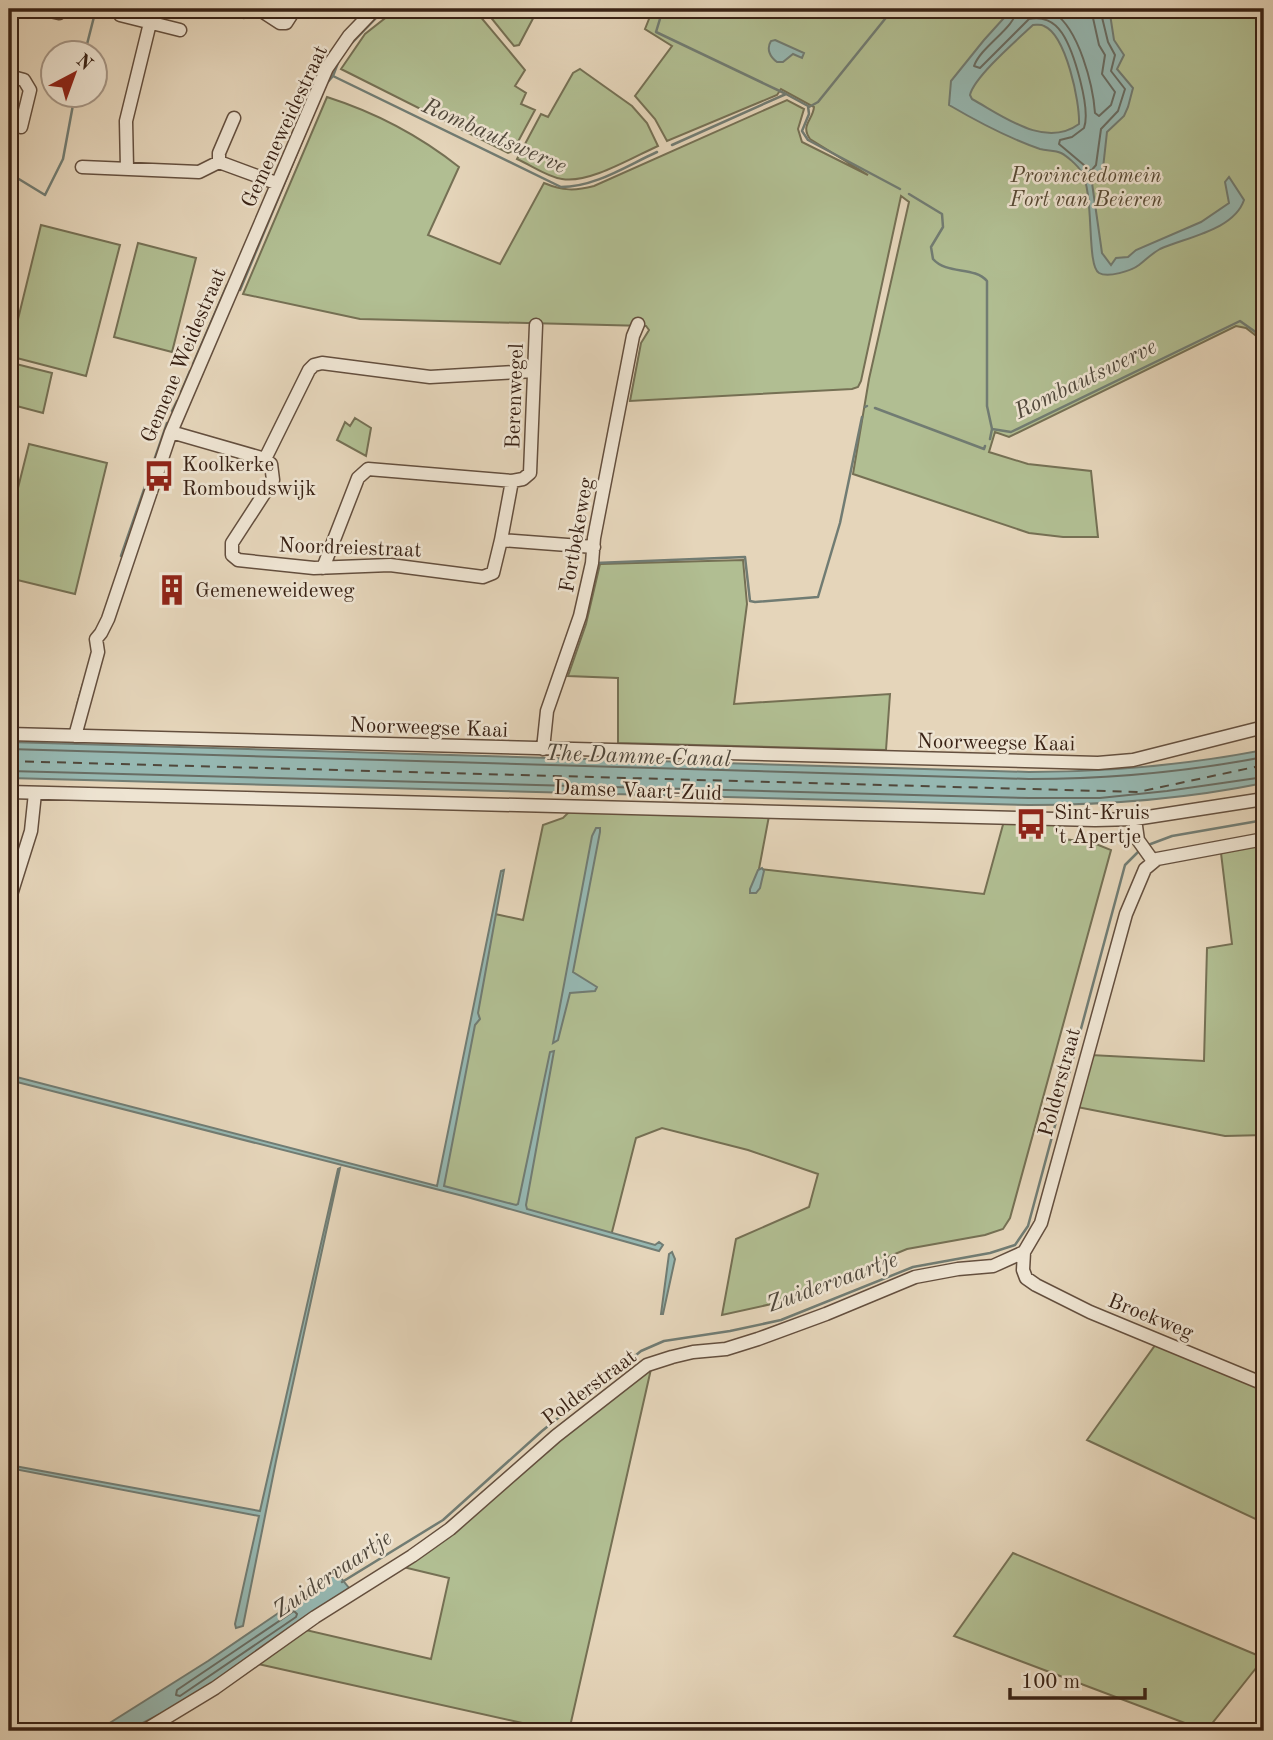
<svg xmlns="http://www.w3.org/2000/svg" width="1273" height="1740" font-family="'Old Standard TT',serif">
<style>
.green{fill:#b1be92;stroke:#757054;stroke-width:2}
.water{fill:#96b8b2;stroke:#717c73;stroke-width:2;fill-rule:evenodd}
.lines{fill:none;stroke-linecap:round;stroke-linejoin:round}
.shore{stroke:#686d64;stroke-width:2}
.stream{stroke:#717c73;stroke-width:2.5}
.ferry{stroke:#50483c;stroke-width:2;stroke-dasharray:9 7;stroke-linecap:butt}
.minor-casing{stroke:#644f3e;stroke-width:15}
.minor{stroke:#eee4d2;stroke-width:12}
.labels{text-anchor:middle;stroke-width:5;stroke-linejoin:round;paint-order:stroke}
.street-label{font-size:21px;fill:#392215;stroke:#eee4d2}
.park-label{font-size:21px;font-style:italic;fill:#574934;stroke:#eee4d2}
.poi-label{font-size:21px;fill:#392215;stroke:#eee4d2;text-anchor:start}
.water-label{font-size:23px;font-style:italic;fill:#50483c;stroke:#eee4d2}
</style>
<rect width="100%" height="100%" fill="#e5d5ba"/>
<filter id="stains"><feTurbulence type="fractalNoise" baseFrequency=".00286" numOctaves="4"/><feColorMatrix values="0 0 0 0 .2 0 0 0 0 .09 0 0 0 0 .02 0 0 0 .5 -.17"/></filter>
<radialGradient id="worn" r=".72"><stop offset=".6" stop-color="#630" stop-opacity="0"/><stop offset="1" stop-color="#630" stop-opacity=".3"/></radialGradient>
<!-- green -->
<path class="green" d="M 404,9 L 474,9 L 525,70 L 515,86 L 526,93 L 521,104 L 535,110 L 513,151 L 508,153 L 341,69 L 365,34 L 393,12 Z
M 484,9 L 538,9 L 519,45 L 514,46 Z
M 653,9 L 1264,9 L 1264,342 L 1246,328 L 1236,326 L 1009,437 L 995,432 L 989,452 L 1028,464 L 1091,471 L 1098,537 L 1063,537 L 1029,533 L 853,474 L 869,379 L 909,202 L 901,196 L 861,381 L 858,387 L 852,389 L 630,401 L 641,343 L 649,330 L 646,326 L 360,319 L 243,294 L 327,97 C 374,112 420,136 459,167 L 428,235 L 500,264 L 544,183 C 563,191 575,191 594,186 L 787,100 L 804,109 L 798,129 L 802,142 L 868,175 L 810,139 C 800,125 813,120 814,107 L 781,89 L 777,95 L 667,141 L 655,119 L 635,96 L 672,46 L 645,29 Z
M 580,69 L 632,106 L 647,123 L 658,146 C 633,157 589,184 562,179 C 547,177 531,165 517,159 L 541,114 L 548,117 L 573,73 Z
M 41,225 L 120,245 L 86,376 L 9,356 Z
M 138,243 L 196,258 L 172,352 L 114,337 Z
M 16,364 L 52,373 L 43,413 L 9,404 Z
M 355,418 L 371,428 L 366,456 L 337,440 L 345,422 L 350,426 Z
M 29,444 L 107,463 L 75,594 L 9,578 L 9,524 Z
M 743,560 L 747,604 L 734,704 L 890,694 L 886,750 L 618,743 L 618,678 L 568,676 L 586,624 L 600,564 Z
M 571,810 L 769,816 L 759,869 L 984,894 L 1004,821 L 1063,823 L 1062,839 L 1091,842 L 1111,850 L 1010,1218 L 1003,1229 L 985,1235 L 907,1249 L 776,1303 L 722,1315 L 736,1239 L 809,1207 L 818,1174 L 748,1150 L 662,1128 L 636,1138 L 611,1236 L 441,1187 L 495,914 L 523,920 L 543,825 L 563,818 Z
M 1264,844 L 1264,1135 L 1225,1136 L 1077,1107 L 1091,1055 L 1204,1061 L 1207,948 L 1232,944 L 1221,853 Z
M 1156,1344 L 1264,1386 L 1264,1523 L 1087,1440 Z
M 651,1369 L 569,1731 L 558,1731 L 258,1664 L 306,1630 L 431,1659 L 449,1578 L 403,1567 L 551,1445 Z
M 1013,1553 L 1264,1658 L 1206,1731 L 954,1636 Z"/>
<!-- water -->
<path class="water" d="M 1012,9 L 1092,9 L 1105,10 L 1110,14 L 1114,40 L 1124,55 L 1117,69 L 1133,88 L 1128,107 L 1124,116 L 1107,132 L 1103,168 L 1092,183 L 1102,253 L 1111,265 L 1116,258 L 1128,257 L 1136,250 L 1201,222 L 1229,203 L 1225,182 L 1229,177 L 1244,200 C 1234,230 1187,237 1160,249 C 1151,254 1147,259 1139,265 C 1131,271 1108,278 1099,273 C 1086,266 1095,192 1081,171 C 1077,165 1067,156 1061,153 C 1055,150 1047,151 1040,149 C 1008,138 978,122 949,105 L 951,81 L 984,40 ZM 1033,25 C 1037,25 1041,24 1044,26 C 1066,35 1080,102 1079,124 C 1045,149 1003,116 972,99 L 970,95 C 974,77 1018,39 1033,25 Z
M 775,40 L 804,53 L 802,58 L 793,54 L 783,62 L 777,62 C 770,57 766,49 771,41 Z
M 9,742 L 1029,772 C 1109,772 1186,765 1264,750 L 1264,783 C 1186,799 1108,805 1029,805 L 9,778 Z
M 596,828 L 600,828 L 600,832 L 573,972 L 597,987 L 595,991 L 570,993 L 558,1040 L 553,1043 L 592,836 Z
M 762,868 L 764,871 L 760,888 L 756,893 L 750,893 L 750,889 L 758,870 Z
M 504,870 L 478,1013 L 480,1019 L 475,1025 L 444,1186 L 516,1205 L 518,1204 L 550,1052 L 554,1051 L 526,1205 L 527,1209 L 655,1245 L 659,1242 L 663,1245 L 659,1251 L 467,1197 L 9,1080 L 9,1075 L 437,1186 L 501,871 Z
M 340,1168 L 276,1461 L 243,1626 L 236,1628 L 235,1624 L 259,1516 L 9,1468 L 9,1465 L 260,1511 L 338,1169 Z
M 672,1252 L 675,1259 L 663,1314 L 661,1314 L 669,1254 Z
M 337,1573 L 349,1588 L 246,1661 L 178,1705 L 127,1731 L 97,1731 L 208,1661 Z"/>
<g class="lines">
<!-- shore -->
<path class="shore" d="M 1017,9 C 1015,28 981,46 974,66 L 980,68 L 1029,19 C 1042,16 1054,21 1062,33 C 1074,51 1091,109 1084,128 L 1072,137 L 1060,140 L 1059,144 L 1091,171 L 1096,165 L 1101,129 L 1118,111 L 1125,89 L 1111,71 L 1115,55 L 1108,42 L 1100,9
M 1027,9 C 1035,10 1046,8 1054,13 C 1079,29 1093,85 1095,113 L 1099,116 L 1111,105 L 1115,92 L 1102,74 L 1105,55 L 1099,45 L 1091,9
M 9,749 L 1029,779 C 1108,779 1186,772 1264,757
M 9,771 L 1029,798 L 1100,798 L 1167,791 L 1264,777
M 294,1611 L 297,1614 L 296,1617 L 180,1696 L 176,1695 L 177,1690 Z"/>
<!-- stream -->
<path class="stream" d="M 222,9 L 244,18
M 663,9 L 656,32 L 786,94
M 349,46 L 378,16 L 390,9
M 85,52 L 96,9
M 333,76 L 339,60
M 326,84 L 333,76 L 561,187 C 595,187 626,166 657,152
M 809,107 L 818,102 L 893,9
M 672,145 L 786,94 L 808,106 L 809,114 L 802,131 L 808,140 L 900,189
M 9,173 L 45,195 L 63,159 L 75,94
M 909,194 L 942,214 L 943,227 L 931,247 L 933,259 C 947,275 974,266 987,281 L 987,406 L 992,429 L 1011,432 L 1240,321 L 1264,338
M 240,290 L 313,115
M 193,364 L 227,285
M 181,392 L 190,371
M 865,407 L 867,406
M 875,408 L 984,449 L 985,446
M 172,411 L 177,401
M 990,439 L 992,429
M 121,556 L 167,423
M 596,563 L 745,557 L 750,601 L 755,602 L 818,597 L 840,523 L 862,417
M 77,705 L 83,684
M 1148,845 L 1172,836 L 1264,820
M 342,1582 L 443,1520 L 542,1431 L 641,1351 L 664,1341 L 730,1331 L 781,1320 L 913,1267 L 990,1253 L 1015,1245 L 1028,1226 L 1125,865 L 1139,851"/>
<!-- ferry -->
<path class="ferry" d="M 9,761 L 1138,792 L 1264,765"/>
<defs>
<path id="minor" d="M 41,9 L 59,13 L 60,9
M 261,9 L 260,10 L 280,23 L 286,23 L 295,9
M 120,15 L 180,30
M 9,76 L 24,80 L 30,90 L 21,127 L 9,123
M 219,162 L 219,153 L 234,118
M 82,167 L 199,172 L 219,162 L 276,183
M 127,168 L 126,121 L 150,23
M 171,432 L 265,459
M 265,459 L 271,464 L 273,480 L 232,543 L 232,555 L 238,560 L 314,568 L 390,565 L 483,577 L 493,573 L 501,540 L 594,547
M 265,459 L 309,370 L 314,365 L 322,363 L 430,377 L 534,371
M 501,540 L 512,481 L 523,479 L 530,473 L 536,325
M 323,568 L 358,478 L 368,469 L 512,481
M 9,734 L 1098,763 L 1133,760 L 1264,727
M 75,736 L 98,652 L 96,639 L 101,633 L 108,619 L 171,432 L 327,68 L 349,36 L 375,9
M 543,749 L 547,711 L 580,616 L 592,563 L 594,538 L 633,336 L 638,324
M 9,792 L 1095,820 L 1135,819 L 1264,799
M 1135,819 L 1138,840 L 1153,861
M 9,901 L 31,831 L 35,793
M 1024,1252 L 1023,1270 L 1026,1278 L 1036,1285 L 1090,1312 L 1264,1384
M 144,1731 L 215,1688 L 315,1617 L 412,1556 L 450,1529 L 556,1436 L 647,1365 L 672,1357 L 693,1352 L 726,1349 L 758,1339 L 826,1314 L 915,1277 L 958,1269 L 993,1266 L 1024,1252 L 1041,1223 L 1126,914 L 1145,869 L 1157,859 L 1264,839"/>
</defs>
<!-- minor casing -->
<use href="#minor" class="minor-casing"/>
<!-- minor -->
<use href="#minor" class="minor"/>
</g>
<!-- icons -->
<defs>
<symbol id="bus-bare" viewBox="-9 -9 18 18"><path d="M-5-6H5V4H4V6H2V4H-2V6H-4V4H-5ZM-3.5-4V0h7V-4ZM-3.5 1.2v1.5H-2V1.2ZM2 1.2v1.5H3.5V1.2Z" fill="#8f2418" stroke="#eee4d2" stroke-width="2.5" paint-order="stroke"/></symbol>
<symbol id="building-bare" viewBox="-9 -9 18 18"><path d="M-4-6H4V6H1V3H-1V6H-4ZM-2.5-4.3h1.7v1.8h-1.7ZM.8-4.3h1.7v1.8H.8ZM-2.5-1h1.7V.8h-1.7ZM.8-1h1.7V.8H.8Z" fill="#8f2418" stroke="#eee4d2" stroke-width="2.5" paint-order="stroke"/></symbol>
</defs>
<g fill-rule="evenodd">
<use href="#bus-bare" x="137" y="454" width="44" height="44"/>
<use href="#building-bare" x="150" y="568" width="44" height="44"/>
<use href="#bus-bare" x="1009" y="802" width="44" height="44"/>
</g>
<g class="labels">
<!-- street labels -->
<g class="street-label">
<text transform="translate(284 126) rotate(-65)" y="7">Gemeneweidestraat</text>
<text transform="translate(183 355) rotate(-67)" y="7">Gemene Weidestraat</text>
<text transform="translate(514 396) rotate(-88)" y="7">Berenwegel</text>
<text transform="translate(576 535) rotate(-80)" y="7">Fortbekeweg</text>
<text transform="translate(350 547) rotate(2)" y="7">Noordreiestraat</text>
<text transform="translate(429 727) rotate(2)" y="7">Noorweegse Kaai</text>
<text transform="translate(996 742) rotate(1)" y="7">Noorweegse Kaai</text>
<text transform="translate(638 790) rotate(2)" y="7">Damse Vaart-Zuid</text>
<text transform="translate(1059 1082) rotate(-75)" y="7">Polderstraat</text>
<text transform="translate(1151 1316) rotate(22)" y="7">Broekweg</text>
<text transform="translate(589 1387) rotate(-37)" y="7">Polderstraat</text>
</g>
<!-- park labels -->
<g class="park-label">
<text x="1086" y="182">Provinciedomein<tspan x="1086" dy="24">Fort van Beieren</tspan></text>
</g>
<!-- poi labels -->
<g class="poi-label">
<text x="182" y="471">Koolkerke<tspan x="182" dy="24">Romboudswijk</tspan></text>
<text x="195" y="597">Gemeneweideweg</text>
<text x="1054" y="819">Sint-Kruis<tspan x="1054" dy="24">'t Apertje</tspan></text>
</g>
<!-- water labels -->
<g class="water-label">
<text transform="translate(495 135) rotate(24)" y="8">Rombautswerve</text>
<text transform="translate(1085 378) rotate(-26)" y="8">Rombautswerve</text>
<text transform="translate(638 755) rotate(2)" y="8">The Damme Canal</text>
<text transform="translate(832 1281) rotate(-20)" y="8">Zuidervaartje</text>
<text transform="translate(332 1573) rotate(-34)" y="8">Zuidervaartje</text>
</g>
</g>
<!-- margin -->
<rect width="1273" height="1740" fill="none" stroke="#e5d5ba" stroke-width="35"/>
<rect x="10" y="10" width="1252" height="1719" fill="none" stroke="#392215" stroke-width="3.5"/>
<rect x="18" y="18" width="1238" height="1705" fill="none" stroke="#392215" stroke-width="2"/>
<!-- north arrow -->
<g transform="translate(74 74) rotate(41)"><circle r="33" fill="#eee4d2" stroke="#a69686" stroke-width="2"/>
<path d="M0-5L12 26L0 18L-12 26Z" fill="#8f2418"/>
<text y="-10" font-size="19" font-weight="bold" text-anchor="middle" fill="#392215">N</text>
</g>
<!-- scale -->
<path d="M1010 1688v10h135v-10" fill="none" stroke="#392215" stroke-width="3.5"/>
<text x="1021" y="1688" font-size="21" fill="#392215" stroke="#eee4d2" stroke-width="5" paint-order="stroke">100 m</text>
<rect width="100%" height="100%" filter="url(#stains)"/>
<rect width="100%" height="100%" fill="url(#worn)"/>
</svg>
